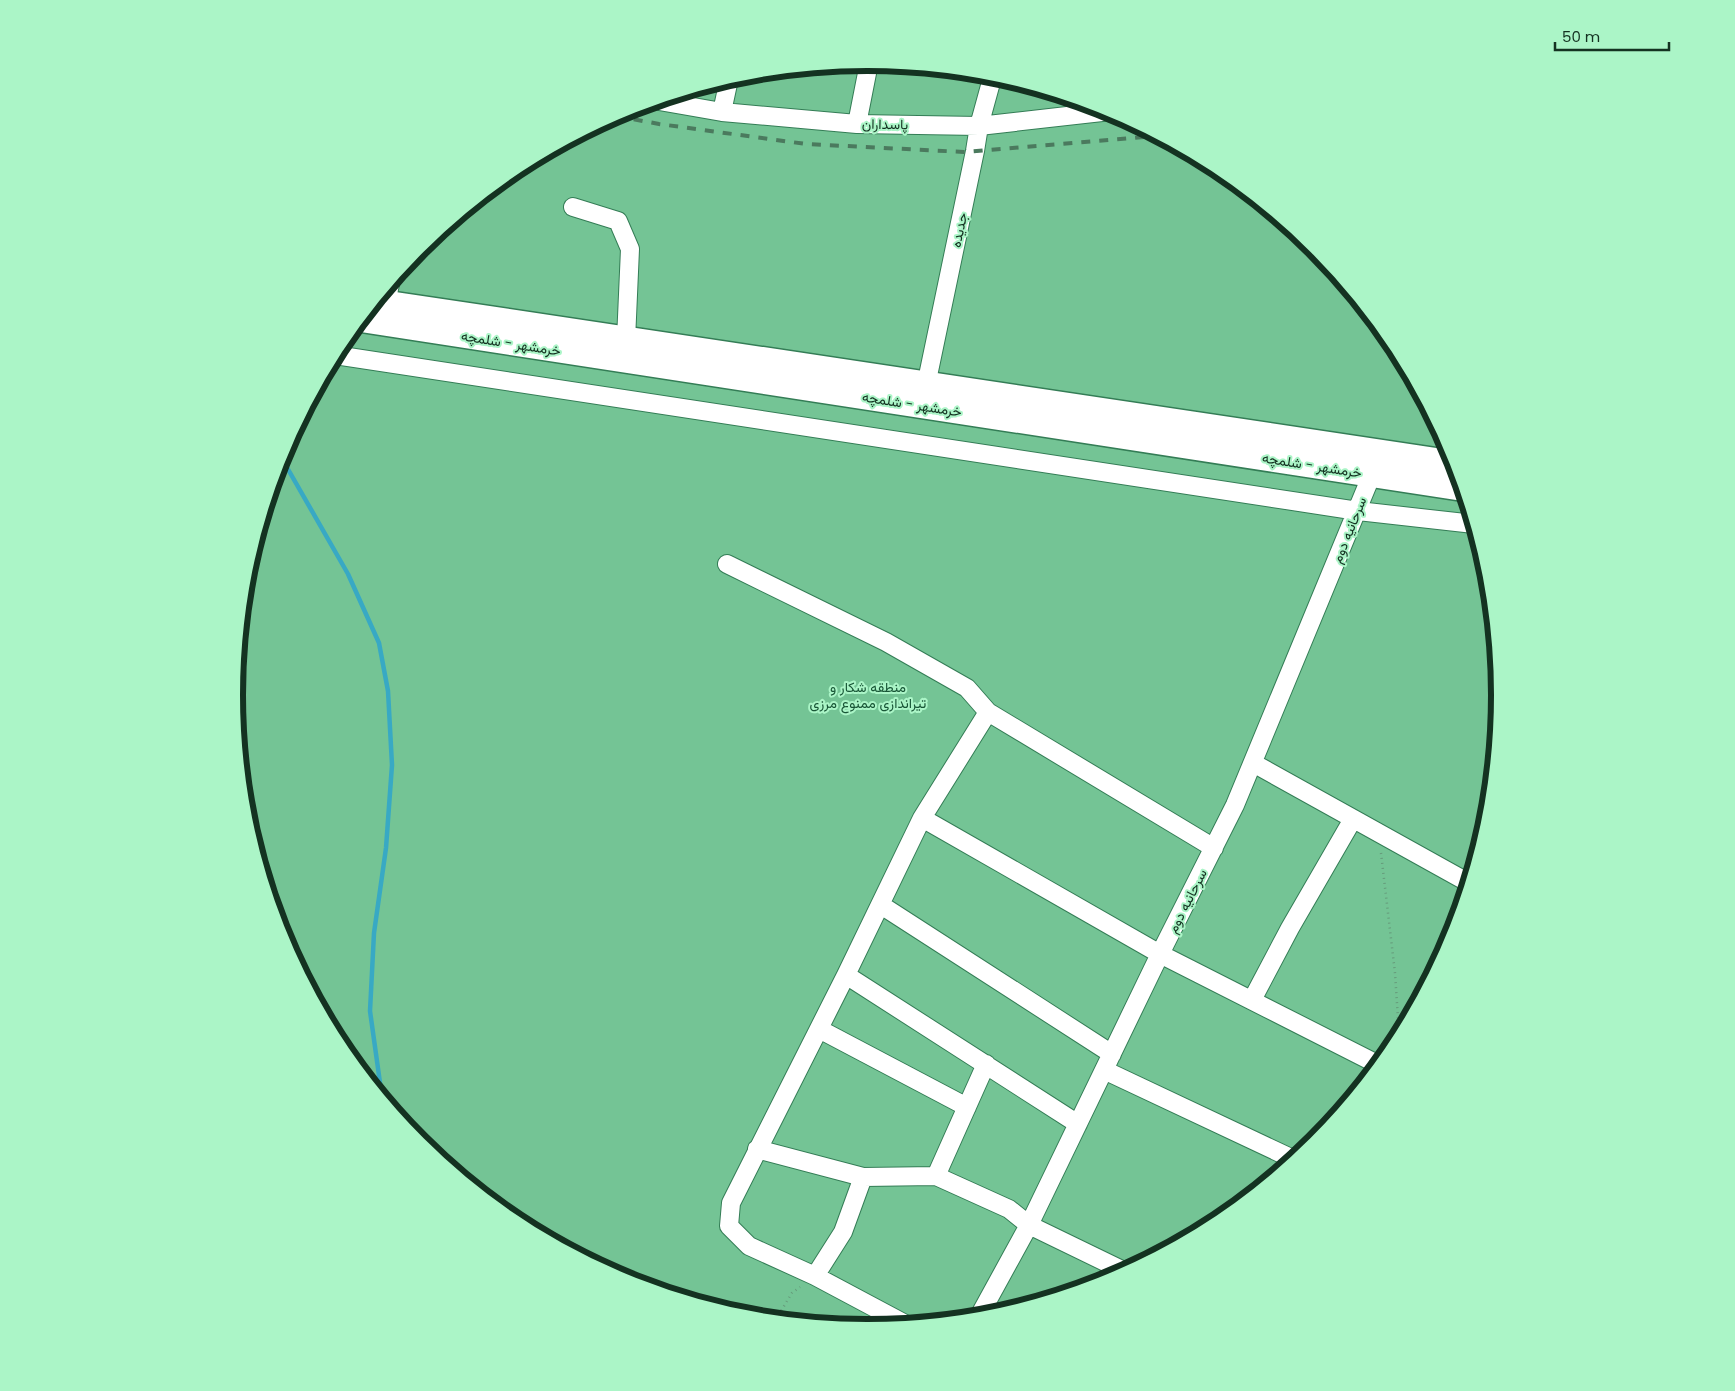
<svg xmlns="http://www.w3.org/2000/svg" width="1735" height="1391" font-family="Poppins,Vazirmatn,sans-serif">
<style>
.green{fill:#74c495}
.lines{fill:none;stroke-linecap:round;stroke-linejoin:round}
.stream{stroke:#38a9c4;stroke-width:4.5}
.minor-casing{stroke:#347d56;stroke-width:20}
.highway-casing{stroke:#347d56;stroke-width:29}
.path{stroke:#669b7b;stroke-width:2.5;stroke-dasharray:1 4;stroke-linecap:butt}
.minor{stroke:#fff;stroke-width:18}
.highway{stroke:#fff;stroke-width:26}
.rail{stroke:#4b7a5e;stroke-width:4;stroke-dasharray:9 9;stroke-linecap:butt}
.labels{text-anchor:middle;stroke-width:4;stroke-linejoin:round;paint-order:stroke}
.street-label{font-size:14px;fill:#143221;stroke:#abf5c7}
.park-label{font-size:14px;fill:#185536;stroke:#abf5c7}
.rim{fill:none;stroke:#143221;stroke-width:6}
</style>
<rect width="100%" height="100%" fill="#abf5c7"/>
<!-- green -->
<path class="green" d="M236 695a631 631 0 1 1 1262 0a631 631 0 1 1-1262 0Z"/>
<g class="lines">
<!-- stream -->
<path class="stream" d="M 281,457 L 348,574 L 379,643 L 388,691 L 392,765 L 386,848 L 374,933 L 370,1011 L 382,1097"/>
<defs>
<path id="minor" d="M 659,101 L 722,112 L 857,124 L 979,126 L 1111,111
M 722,112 L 729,79
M 857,124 L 869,63
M 573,207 L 618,221 L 630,249 L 626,340
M 386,304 L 390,284
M 335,355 L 1358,511 L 1474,524
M 924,395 L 975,151 L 979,126 L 993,75
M 727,564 L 886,642 L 967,688 L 988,712
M 1253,763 L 1469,883
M 922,818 L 1160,954 L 1379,1065
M 881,905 L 1112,1054
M 846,975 L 1078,1124
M 1252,1000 L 1290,928 L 1353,819
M 819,1029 L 967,1107
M 1104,1070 L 1295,1160
M 757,1149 L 863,1177 L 936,1176 L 1009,1209 L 1029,1225 L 1126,1272
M 936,1176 L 986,1064
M 815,1276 L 843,1232 L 863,1177
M 978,1318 L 1029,1225 L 1160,954 L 1235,805 L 1372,474
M 907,1325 L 815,1276 L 749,1246 L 729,1226 L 731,1203 L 846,975 L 922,818 L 988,712 L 1214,848"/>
<path id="highway" d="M 375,302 L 1456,464
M 361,319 L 1463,488"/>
</defs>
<!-- minor casing -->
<use href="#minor" class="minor-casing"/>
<!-- highway casing -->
<use href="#highway" class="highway-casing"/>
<!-- path -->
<path class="path" d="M 1381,853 L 1395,973 L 1398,1019 L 1386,1052
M 776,1319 L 792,1293 L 800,1287"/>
<!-- minor -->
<use href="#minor" class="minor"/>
<!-- highway -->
<use href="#highway" class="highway"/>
<!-- rail -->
<path class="rail" d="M 616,116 L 659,124 L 806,144 L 964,152 L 1157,136"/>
</g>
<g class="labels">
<!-- street labels -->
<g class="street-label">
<text transform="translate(885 124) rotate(1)" y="5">پاسداران</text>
<text transform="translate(959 230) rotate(-78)" y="5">جدیده</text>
<text transform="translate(511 343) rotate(9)" y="5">خرمشهر - شلمچه</text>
<text transform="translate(912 404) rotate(9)" y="5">خرمشهر - شلمچه</text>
<text transform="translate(1312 465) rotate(9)" y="5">خرمشهر - شلمچه</text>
<text transform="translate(1349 530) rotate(-68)" y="5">سرحانیه دوم</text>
<text transform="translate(1187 901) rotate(-63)" y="5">سرحانیه دوم</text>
</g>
<!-- park labels -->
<g class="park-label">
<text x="868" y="692">منطقه شکار و<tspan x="868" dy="16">تیراندازی ممنوع مرزی</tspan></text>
</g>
</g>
<!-- crop -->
<path d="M0 0H1735V1391H0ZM243 695a624 624 0 1 1 1248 0a624 624 0 1 1-1248 0Z" fill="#abf5c7" fill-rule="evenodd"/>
<path class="rim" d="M243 695a624 624 0 1 1 1248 0a624 624 0 1 1-1248 0Z"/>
<!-- scale -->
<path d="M1555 42v8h114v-8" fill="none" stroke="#143221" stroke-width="2.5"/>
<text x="1562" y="42" font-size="15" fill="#143221" stroke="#abf5c7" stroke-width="4" paint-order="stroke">50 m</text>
</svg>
